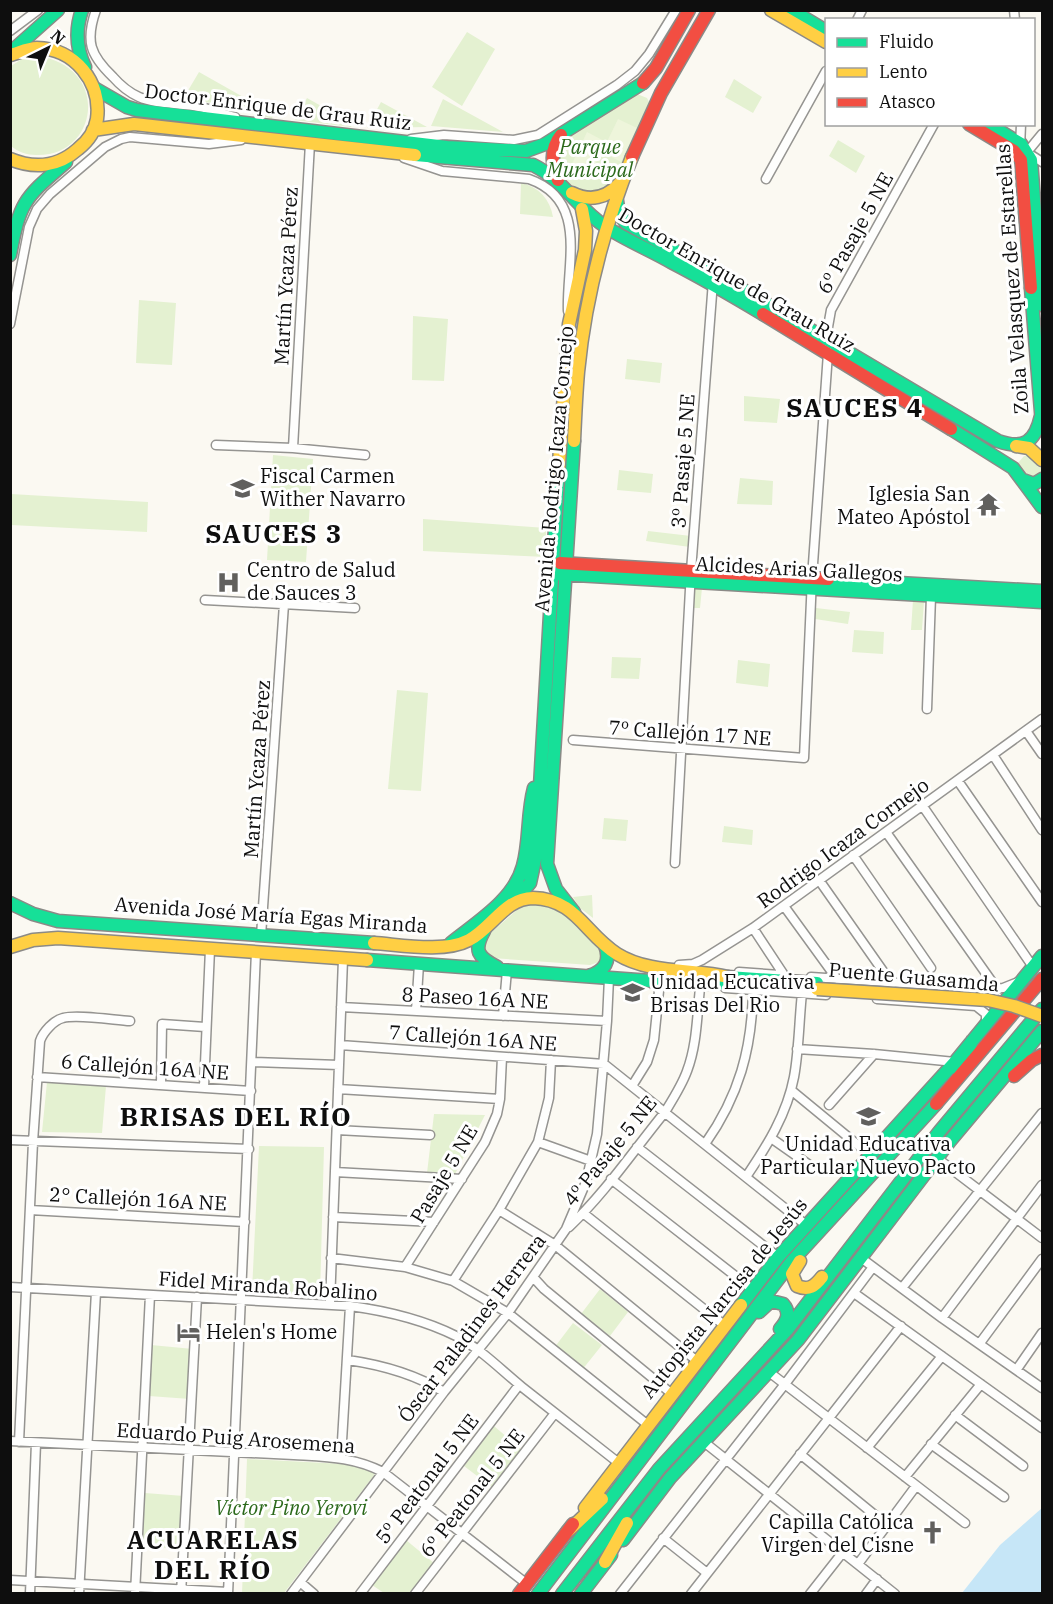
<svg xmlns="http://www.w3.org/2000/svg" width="1053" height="1604" font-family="'IBM Plex Serif',serif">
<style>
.green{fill:#e4f1d1}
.pitch{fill:#eef5db}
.water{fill:#c6e6f7}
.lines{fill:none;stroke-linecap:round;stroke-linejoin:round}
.street-casing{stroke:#959491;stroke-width:11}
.fast-casing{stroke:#8b8a87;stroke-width:15}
.slow-casing{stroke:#8b8a87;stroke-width:15}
.jam-casing{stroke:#8b8a87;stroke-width:15}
.street{stroke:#fefefd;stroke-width:8}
.fast{stroke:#16e098;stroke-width:12}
.slow{stroke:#ffcf43;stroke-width:12}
.jam{stroke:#f24e42;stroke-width:12}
.slow-bridge-casing{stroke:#8b8a87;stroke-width:15;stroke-linecap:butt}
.slow-bridge{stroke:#ffcf43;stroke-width:12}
.labels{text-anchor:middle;stroke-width:6;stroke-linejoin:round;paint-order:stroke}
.street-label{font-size:20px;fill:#0e0e0e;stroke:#fff}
.park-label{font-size:20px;font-style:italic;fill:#2b691b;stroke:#fff}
.poi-label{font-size:20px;fill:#0e0e0e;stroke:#fff;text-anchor:start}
.district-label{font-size:26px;font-weight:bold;letter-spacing:1.5px;fill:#0e0e0e;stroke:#fff}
</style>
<rect width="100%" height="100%" fill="#fbf9f2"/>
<!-- green -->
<path class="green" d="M 467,32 L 495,49 L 462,106 L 432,87 Z
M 38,56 C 111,67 99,157 36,155 C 27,155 18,152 11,146 L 11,66 L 22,59 Z
M 199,72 L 273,114 L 272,119 L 234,106 L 183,99 Z
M 734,79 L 762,97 L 753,113 L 725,97 Z
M 637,94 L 647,98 L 649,102 L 648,106 L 617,179 C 583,216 542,171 562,142 C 573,125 618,105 637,94 Z
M 307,98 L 353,124 L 351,127 L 295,120 Z
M 443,99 L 503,132 L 431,126 Z
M 381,102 L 427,127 L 367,128 Z
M 838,140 L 865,156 L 856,173 L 829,156 Z
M 521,183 C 539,187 550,199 553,217 L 520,214 Z
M 139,300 L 176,303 L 172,365 L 136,363 Z
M 413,316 L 448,319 L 444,381 L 412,380 Z
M 627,359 L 662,363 L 660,383 L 625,379 Z
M 744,396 L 780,399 L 777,423 L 744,421 Z
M 273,455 L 313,459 L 306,562 L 267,560 Z
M 1031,455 L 1042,466 L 1042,473 L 1028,480 L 1019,467 L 1018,463 L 1024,456 Z
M 619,470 L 653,474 L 651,493 L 617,490 Z
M 740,478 L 773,481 L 772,505 L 737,504 Z
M 11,494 L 148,502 L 147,532 L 11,525 Z
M 423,519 L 546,528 L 546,557 L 423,551 Z
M 648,531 L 691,536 L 690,547 L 646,541 Z
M 694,587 L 702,588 L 700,608 L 692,608 Z
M 913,600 L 924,601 L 922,630 L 911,630 Z
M 816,608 L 850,612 L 848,624 L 815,619 Z
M 854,630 L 884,632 L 883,654 L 852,652 Z
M 612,657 L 641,658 L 639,679 L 611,678 Z
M 738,660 L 770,664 L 768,687 L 736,683 Z
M 397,690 L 428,693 L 421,791 L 388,789 Z
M 604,818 L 628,820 L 626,841 L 602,839 Z
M 724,826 L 753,830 L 752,845 L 722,842 Z
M 592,895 L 593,918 L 580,908 L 573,897 Z
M 527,905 C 568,905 575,922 600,950 L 602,954 L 599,962 L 590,965 L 491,958 L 483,951 L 483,941 L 487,936 L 517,910 Z
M 47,1082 L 106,1086 L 102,1133 L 42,1132 Z
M 434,1114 L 485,1115 L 455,1174 L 427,1173 Z
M 259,1146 L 324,1147 L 320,1296 L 252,1291 Z
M 600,1289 L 628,1312 L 610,1336 L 581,1314 Z
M 573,1323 L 602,1345 L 582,1370 L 554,1348 Z
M 151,1345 L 193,1349 L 190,1399 L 149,1396 Z
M 494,1426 L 522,1450 L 493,1488 L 464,1466 Z
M 247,1459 L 363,1465 L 375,1474 L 284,1593 L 242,1594 Z
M 145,1493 L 184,1496 L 181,1549 L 141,1546 Z
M 406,1540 L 435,1564 L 413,1593 L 384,1593 L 372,1585 Z"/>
<!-- pitch -->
<path class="pitch" d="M 618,119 L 637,128 L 621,162 L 602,152 Z
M 587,132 L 606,142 L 590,175 L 571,166 Z"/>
<!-- water -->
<path class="water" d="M 1042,1508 L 1042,1593 L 962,1593 L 1000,1545 Z"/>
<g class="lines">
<defs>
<path id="street" d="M 96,10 C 85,41 90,55 113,77 C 120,85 128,92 139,97 C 157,105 180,103 199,107 C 211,109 223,114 235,117
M 1014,10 L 1015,20
M 857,20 L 862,10
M 10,31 L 38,10
M 411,139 L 444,135 L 514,140 L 538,135 L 617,85 L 635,71 L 649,54 L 676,10
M 1020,148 L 1021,124
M 1028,153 L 1042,162
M 1023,157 L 1042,134
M 404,158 L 442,171 L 529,179 C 589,200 566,264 568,311
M 766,179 L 826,71
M 10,324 L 29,227 L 37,209 L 50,194 L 105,147 L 121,139 L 130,137 L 209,144 L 241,140
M 216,445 L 293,448 L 365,455
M 293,448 L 310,143
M 205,600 L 355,608
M 927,709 L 931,596
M 1026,731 L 1042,754
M 573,740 L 804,758 L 812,578 L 828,353 L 826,338 L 831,310 L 934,124
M 993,755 L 1042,830
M 958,781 L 1042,902
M 922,805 L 1033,967
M 886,832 L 997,989
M 853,855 L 931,968
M 675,863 L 691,571 L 713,281
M 819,880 L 892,984
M 784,906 L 837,979
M 753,928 L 784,975
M 261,936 L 284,604
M 679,965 L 693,964 L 702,960 L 753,928 L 1042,719
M 739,972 L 780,975
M 811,977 L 989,989 L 1003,988 L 1018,982
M 725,988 L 826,995
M 877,999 L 976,1006 L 986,1014 L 986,1023
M 341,1007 L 607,1021
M 416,1011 L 419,964
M 503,1016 L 507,970
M 340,1045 L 604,1064 L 806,1225
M 797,1049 L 874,1054 L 955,1062
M 253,1062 L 339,1065
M 37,1077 L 251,1091
M 161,1084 L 162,1024 L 205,1027
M 632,1086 L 647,1062 L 654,1040 L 660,981
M 204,1087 L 210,949
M 338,1089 L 500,1099
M 791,1090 L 870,1155
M 829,1105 L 874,1054
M 337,1130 L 430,1135
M 771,1138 L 808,1164
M 10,1140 L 249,1149
M 538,1142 L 591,1161
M 705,1144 C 739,1096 752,1049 753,990
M 637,1147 L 778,1257
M 937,1158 L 1042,1238
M 335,1172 L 462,1179
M 746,1177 C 767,1146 787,1114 794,1077 C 799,1050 799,1021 802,993
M 611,1179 L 752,1289
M 30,1210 L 245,1222
M 499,1210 L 555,1245 L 697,1361
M 583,1213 L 724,1325
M 333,1217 L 434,1222
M 569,1227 C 605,1193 634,1150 665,1112 C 673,1099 682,1085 687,1071 C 697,1045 697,1015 700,988
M 331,1258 L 405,1267 L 453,1281 L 508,1313 L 648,1425
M 861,1258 L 942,1318 L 1042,1388
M 405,1267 L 485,1142 L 497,1114 L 500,1099 L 502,1057
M 533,1277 L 544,1289 L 672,1394
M 453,1281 L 499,1210 L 538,1142 L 549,1098 L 551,1060
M 10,1287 L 350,1306 C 387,1311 422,1319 456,1336 C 481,1349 500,1369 522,1387 C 554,1412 587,1438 620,1464
M 902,1288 L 1042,1113
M 854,1293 L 1042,1428
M 330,1304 L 343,959
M 942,1318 L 1042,1185
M 980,1343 L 1042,1259
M 348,1360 C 382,1365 415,1374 444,1392
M 1017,1369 L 1042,1333
M 769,1372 L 965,1523
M 955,1415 L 1023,1466
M 10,1441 L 294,1455 C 327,1457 354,1457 383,1472 L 527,1584
M 19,1442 L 33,1142 L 40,1041 C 43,1032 54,1020 63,1018 C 77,1014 114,1020 130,1021
M 704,1442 L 895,1594
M 931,1444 L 1004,1497
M 867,1448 L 942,1356
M 800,1454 L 887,1525
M 341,1458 L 350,1306
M 905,1477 L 981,1384
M 663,1538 L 707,1573
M 858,1564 L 916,1486
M 10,1580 L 228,1592
M 300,1582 L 314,1594
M 30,1594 L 36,1443
M 79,1594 L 96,1292
M 135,1594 L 150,1295
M 181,1594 L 197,1297
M 228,1594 L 256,952
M 291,1594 L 444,1392 L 508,1313 L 566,1229 L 586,1182 L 597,1134 L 607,1021 L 609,978
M 360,1594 L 519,1385
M 415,1594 L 555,1413
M 620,1594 L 785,1384 L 873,1267
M 691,1594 L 901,1326
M 810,1594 L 843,1552
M 866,1594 L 877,1579"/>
<path id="fast" d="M 82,10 C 75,30 76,48 85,67
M 791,10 L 826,31
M 12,51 L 58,10
M 94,88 L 127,107 L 137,110 L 447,147 L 526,151 L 545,144 L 643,83
M 988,124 L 1021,144 L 1031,160 L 1042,305
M 415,155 L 533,165 C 564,180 577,208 606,227 C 626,240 650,250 671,262 C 702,278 733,296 763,314
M 617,201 L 619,214 L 626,223 L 713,272 L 998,441 C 1024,450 1035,442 1041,416
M 10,255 C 20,200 25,198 66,162
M 1031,288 L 1042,424
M 951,429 L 1013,468 L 1042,507
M 574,441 L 547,864 L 556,889 L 574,912
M 1023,480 L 1034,484 L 1042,479
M 558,574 L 1042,602
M 828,579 L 1042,591
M 514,902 L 530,883 L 536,855 L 558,477
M 10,903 L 33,914 L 58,921 L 374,943
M 484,931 C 473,951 478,957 497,967
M 451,943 C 477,922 514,900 523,866 C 530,841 527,814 534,788
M 367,960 L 692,984 L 735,983
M 589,976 C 605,971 611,961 605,945
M 728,977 L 817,983
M 959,1071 L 972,1041
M 741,1305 L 778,1257 L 955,1062 L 1042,956
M 759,1312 L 771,1301 L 783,1304 C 791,1313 787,1321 780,1329
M 623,1540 L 670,1478 L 798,1340 L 950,1141 L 1042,1031
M 538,1594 L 792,1261 L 936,1104
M 562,1594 L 659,1469 L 787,1330 L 939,1132 L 1042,1009
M 581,1594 L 611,1555"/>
<path id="slow" d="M 771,10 L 826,42
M 10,55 C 18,53 28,48 37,48 C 74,48 102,82 97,119 C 95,131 87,142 78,149 C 58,167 34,169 10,159
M 93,130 L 134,124 L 415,155
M 572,193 C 590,202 607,198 620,183
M 574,441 C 575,418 576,395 578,372 C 585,299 605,224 632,157
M 1016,446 L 1029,448 L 1042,460
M 558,477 L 569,324 L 585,250 L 586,231 L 582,209
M 374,943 C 402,945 444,953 469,940 C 491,929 505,898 533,898 C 576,899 585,934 617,954 C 649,974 693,969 728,977
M 10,947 L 33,940 L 58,938 L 367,960
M 800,1261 L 792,1274 L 797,1286 C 809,1291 815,1286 822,1277
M 585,1508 L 741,1305
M 567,1532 L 602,1499
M 605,1562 L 627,1523"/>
<path id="jam" d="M 643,83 L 656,68 L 689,10
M 969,124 L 1014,151 L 1021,160 L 1031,288
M 632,157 L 661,93 L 709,10
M 558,180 C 551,164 550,149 561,135
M 763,314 L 951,429
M 560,563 L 828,579
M 1014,1076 L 1032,1060 L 1042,1055
M 936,1104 L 1042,979
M 519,1594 L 573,1524"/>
</defs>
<!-- street casing -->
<use href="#street" class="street-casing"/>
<!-- fast casing -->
<use href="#fast" class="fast-casing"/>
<!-- slow casing -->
<use href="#slow" class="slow-casing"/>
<!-- jam casing -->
<use href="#jam" class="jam-casing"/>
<!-- street -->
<use href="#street" class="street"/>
<!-- fast -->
<use href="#fast" class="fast"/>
<!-- slow -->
<use href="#slow" class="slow"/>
<!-- jam -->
<use href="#jam" class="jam"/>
<defs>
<path id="slow-bridge" d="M 817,989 L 988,1000 L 1014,1006 L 1042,1016"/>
</defs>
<!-- slow-bridge casing -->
<use href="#slow-bridge" class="slow-bridge-casing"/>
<!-- slow-bridge -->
<use href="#slow-bridge" class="slow-bridge"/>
</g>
<!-- icons -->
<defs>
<symbol id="school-bare" viewBox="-9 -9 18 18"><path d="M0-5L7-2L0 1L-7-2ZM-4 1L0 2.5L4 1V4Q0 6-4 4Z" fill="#61605e" stroke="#fff" stroke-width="2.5" paint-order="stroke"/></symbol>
<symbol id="temple-bare" viewBox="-9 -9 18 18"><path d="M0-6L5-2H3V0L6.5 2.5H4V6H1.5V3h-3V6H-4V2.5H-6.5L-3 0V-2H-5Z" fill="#61605e" stroke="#fff" stroke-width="2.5" paint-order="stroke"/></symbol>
<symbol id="hospital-bare" viewBox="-9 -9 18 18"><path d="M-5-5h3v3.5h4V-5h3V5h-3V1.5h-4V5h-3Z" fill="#61605e" stroke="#fff" stroke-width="2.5" paint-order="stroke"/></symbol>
<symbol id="hotel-bare" viewBox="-9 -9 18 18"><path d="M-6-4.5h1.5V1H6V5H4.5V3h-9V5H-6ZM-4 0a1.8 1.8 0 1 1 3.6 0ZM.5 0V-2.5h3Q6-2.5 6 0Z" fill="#61605e" stroke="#fff" stroke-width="2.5" paint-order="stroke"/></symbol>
<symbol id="church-bare" viewBox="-9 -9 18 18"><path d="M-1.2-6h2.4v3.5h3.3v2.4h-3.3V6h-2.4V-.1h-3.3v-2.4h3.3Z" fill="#61605e" stroke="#fff" stroke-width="2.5" paint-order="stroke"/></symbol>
</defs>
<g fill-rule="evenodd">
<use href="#school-bare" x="226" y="472" width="33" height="33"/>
<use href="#temple-bare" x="972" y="488" width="33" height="33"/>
<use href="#hospital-bare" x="212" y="566" width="33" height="33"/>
<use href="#school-bare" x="616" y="976" width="33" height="33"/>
<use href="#school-bare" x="852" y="1100" width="33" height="33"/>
<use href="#hotel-bare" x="172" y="1316" width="33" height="33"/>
<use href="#church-bare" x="916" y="1516" width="33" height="33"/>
</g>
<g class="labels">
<!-- street labels -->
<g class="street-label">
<text transform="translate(278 107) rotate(7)" y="7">Doctor Enrique de Grau Ruiz</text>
<text transform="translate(855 233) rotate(-61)" y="7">6º Pasaje 5 NE</text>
<text transform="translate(286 276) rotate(-87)" y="7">Martín Ycaza Pérez</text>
<text transform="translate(1012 279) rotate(-94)" y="7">Zoila Velasquez de Estarellas</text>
<text transform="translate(737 280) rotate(30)" y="7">Doctor Enrique de Grau Ruiz</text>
<text transform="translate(683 461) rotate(-86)" y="7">3º Pasaje 5 NE</text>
<text transform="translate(554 469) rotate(-85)" y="7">Avenida Rodrigo Icaza Cornejo</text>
<text transform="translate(799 569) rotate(3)" y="7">Alcides Arias Gallegos</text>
<text transform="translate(690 733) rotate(4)" y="7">7º Callejón 17 NE</text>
<text transform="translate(257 769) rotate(-86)" y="7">Martín Ycaza Pérez</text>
<text transform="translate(843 843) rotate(-36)" y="7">Rodrigo Icaza Cornejo</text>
<text transform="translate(271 915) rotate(4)" y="7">Avenida José María Egas Miranda</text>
<text transform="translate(914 977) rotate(5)" y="7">Puente Guasamda</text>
<text transform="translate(475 998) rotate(3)" y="7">8 Paseo 16A NE</text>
<text transform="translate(473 1038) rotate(4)" y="7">7 Callejón 16A NE</text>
<text transform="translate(145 1067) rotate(4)" y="7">6 Callejón 16A NE</text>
<text transform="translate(610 1151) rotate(-51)" y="7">4º Pasaje 5 NE</text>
<text transform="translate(444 1174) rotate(-59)" y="7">Pasaje 5 NE</text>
<text transform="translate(138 1199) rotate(3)" y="7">2° Callejón 16A NE</text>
<text transform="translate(268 1286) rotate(4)" y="7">Fidel Miranda Robalino</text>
<text transform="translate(724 1298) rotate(-51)" y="7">Autopista Narcisa de Jesús</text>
<text transform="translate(472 1328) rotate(-53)" y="7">Óscar Paladines Herrera</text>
<text transform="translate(236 1438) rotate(4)" y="7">Eduardo Puig Arosemena</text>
<text transform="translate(427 1479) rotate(-53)" y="7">5º Peatonal 5 NE</text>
<text transform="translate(472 1493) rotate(-52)" y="7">6º Peatonal 5 NE</text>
</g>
<!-- park labels -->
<g class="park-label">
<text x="590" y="154">Parque<tspan x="590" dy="23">Municipal</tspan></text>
<text x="291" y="1515">Víctor Pino Yerovi</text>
</g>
<!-- poi labels -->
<g class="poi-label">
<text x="260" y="483">Fiscal Carmen<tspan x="260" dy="23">Wither Navarro</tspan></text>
<text x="970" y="501" text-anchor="end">Iglesia San<tspan x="970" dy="23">Mateo Apóstol</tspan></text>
<text x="247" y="577">Centro de Salud<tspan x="247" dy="23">de Sauces 3</tspan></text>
<text x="650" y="989">Unidad Ecucativa<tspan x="650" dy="23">Brisas Del Rio</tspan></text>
<text x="868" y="1151" text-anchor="middle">Unidad Educativa<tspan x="868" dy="23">Particular Nuevo Pacto</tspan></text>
<text x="206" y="1339">Helen's Home</text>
<text x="914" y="1529" text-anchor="end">Capilla Católica<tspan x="914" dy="23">Virgen del Cisne</tspan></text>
</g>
<!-- district labels -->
<g class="district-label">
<text x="855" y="417">SAUCES 4</text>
<text x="274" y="543">SAUCES 3</text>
<text x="236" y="1126">BRISAS DEL RÍO</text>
<text x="213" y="1549">ACUARELAS<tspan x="213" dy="30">DEL RÍO</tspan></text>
</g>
</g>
<!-- border -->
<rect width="1053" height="1604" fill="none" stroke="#0e0e0e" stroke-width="24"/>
<!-- legend -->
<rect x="825" y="18" width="210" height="108" fill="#ffffff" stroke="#9f9f9f" stroke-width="1.5"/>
<rect x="837" y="38" width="30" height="9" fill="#16e098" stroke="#9f9f9f" stroke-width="1.5"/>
<text x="879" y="48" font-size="18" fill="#0e0e0e">Fluido</text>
<rect x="837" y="68" width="30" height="9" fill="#ffcf43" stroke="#9f9f9f" stroke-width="1.5"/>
<text x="879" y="78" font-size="18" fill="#0e0e0e">Lento</text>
<rect x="837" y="98" width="30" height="9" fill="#f24e42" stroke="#9f9f9f" stroke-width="1.5"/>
<text x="879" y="108" font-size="18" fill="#0e0e0e">Atasco</text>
<!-- north arrow -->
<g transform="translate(48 48) rotate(43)" stroke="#ffffff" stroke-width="4.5" paint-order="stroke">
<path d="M0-4.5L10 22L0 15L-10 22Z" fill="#0e0e0e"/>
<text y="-9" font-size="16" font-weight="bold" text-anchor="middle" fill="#0e0e0e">N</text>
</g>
</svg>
